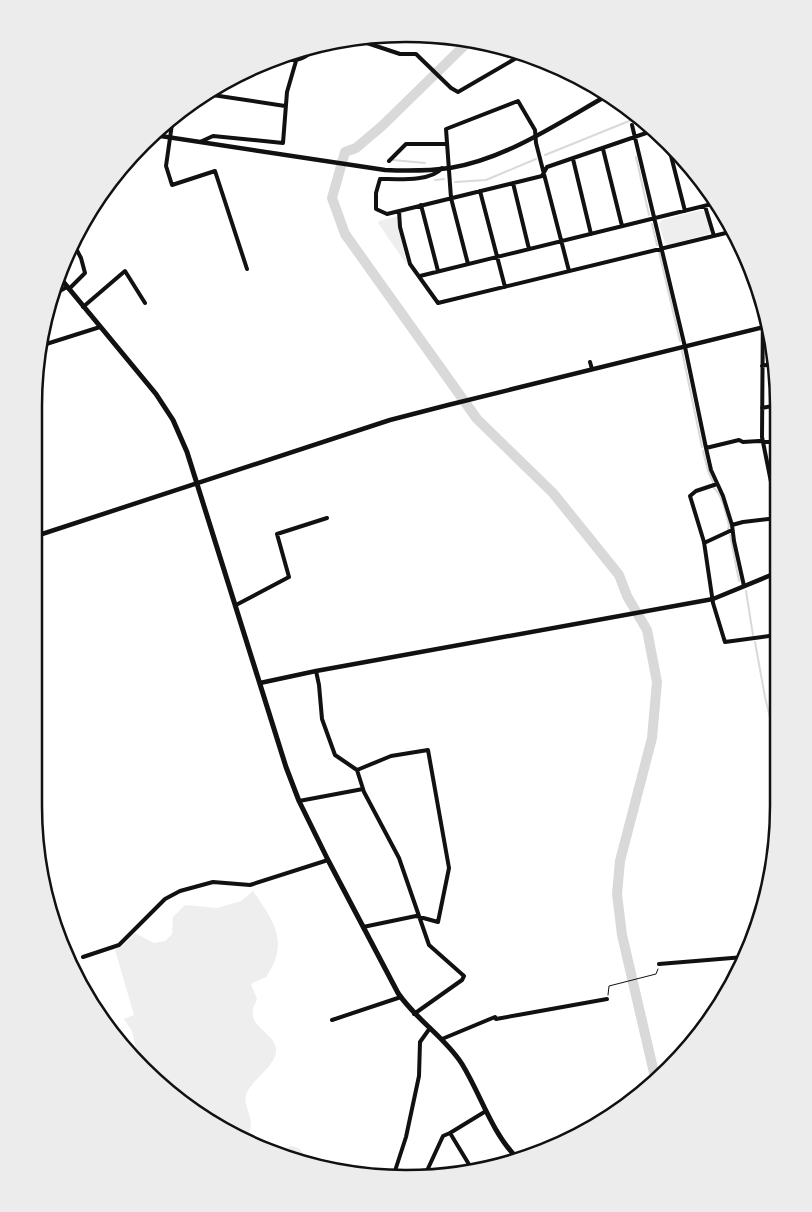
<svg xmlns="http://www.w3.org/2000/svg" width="812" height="1212" font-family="Literata,serif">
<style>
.green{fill:#eee}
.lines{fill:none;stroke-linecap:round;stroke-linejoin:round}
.stream{stroke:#d9d9d9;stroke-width:2}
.river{stroke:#d9d9d9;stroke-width:10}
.building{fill:#353535}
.path{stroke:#111;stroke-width:1}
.minor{stroke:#111;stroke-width:4}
.tertiary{stroke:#111;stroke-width:4.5}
.secondary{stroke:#111;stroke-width:5}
.rim{fill:none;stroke:#111;stroke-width:2.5}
</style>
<rect width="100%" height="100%" fill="#fff"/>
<!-- green -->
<path class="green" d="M 702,210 L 706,212 L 711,232 L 708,234 L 668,245 L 665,243 L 659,224 L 662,220 Z
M 398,216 L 398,226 L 407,265 L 378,223 L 379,221 Z
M 253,891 C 267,912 285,933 275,960 C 273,966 269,972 266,977 L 251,984 L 257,999 C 256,1003 253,1006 253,1010 C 249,1028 278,1034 276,1052 C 275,1065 254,1079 247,1092 C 242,1102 250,1112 251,1122 C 251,1128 249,1135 248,1141 L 179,1101 L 138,1057 L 132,1031 L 124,1019 L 134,1015 L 115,950 L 122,946 L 135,933 L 154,943 L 165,941 L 172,934 L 173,917 L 185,905 L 217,908 L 241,901 Z
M 291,1146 C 299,1147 300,1150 306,1155 C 314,1160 323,1156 329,1165 L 275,1153 Z"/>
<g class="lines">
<!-- stream -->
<path class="stream" d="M 545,155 L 639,117
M 636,157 L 649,215
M 393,160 L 425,163
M 435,180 L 444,179
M 455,182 L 486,180 L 536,159
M 652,224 L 657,245
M 659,252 L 680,341
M 682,351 L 702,447
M 703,451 L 708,471 L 713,482
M 714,488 C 723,496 726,515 729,526 L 728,529
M 730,535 L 739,581
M 746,591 L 753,635
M 755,642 L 765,697 L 774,734 L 776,748"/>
<!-- river -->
<path class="river" d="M 470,40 L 382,126 L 356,148 L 345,152 L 332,198 L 345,234 L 477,419 L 553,493 L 619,575 L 627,596 L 647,630 L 657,682 L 652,738 L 620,861 L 617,894 L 622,935 L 655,1077"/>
</g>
<!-- building -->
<path class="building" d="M 777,556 L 777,564 L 775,565 L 771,558 Z"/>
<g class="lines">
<!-- path -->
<path class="path" d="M 608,995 L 609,986 L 656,974 L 658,969"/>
<!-- minor -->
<path class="minor" d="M 355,39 L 400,54 L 416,54 L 451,88 L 458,92 L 525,53
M 277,59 C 295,61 301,62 315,49 L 315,45
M 206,94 L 285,106
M 173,117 L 166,166 L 172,185 L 215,171 L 247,269
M 632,125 L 685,347 L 706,448
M 200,142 L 213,136 L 283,143 L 287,92 L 296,61
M 668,144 L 685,211
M 603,149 L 622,226
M 573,159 L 591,234
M 389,161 L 406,144 L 447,144
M 442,168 C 431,182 397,179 380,179 L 376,193 L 376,209 L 387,214 L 542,176 L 547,167 L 655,130
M 513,183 L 529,249
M 480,191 L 505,287
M 421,205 L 438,271
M 705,206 L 714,236
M 399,211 L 400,227 L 410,264 L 438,303 L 734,231
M 468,264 L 451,198 L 446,129 L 518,101 L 535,130 L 536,143 L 569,271
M 420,276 L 716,203
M 69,289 L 85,273 L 81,258 L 72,241
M 56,293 L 67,287
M 763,304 L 762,437 L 777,512
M 83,307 L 125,271 L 145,303
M 40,346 L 100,327
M 590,362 L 592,369
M 762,366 L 774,363
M 762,408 L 777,405
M 717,484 L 696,491 L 690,496 L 704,542 L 713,603 L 724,639 L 725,642 L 776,635
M 732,525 L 743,522 L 777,518
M 704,543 L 732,530
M 744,586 L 734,541 L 732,525 L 723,496 L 711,470 L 706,448 L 739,440 L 743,442 L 759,441 L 777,443
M 236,605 L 289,577 L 277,534 L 327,518
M 316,671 L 319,685 L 322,719 L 335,755 L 357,770 L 364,792 L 399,858 L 429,945 L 464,976 L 462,980 L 414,1014
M 357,770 L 391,756 L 428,750 L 449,868 L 438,922 L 416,916 L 363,927
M 299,801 L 363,789
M 83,957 L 119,945 L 165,899 L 180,891 L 213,882 L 250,885 L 328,860
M 659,964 L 744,957
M 332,1020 L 401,997
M 442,1039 L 495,1017 L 496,1019 L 607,999
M 450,1133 L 486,1111
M 425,1175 L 443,1136 L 450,1133 L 473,1171
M 393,1177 L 406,1137 L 419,1076 L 420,1042 L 430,1028"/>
<!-- tertiary -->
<path class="tertiary" d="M 154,135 L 385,170 C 407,171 428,171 450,168 C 508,158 558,123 608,95
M 36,536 L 390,420 L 448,405 L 768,326
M 260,683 L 316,671 L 713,599 L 776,573"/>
<!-- secondary -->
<path class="secondary" d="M 61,279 L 156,394 L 173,420 L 187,452 L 286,767 L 299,801 L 328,860 L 398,993 C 416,1020 445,1037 462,1064 C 481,1095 491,1131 516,1157"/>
</g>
<!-- crop -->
<path d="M0 0H812V1212H0ZM406 42H406A364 364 0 0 1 770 406V806A364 364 0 0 1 406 1170H406A364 364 0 0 1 42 806V406A364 364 0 0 1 406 42Z" fill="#ececec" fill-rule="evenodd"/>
<path class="rim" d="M406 42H406A364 364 0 0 1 770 406V806A364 364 0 0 1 406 1170H406A364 364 0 0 1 42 806V406A364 364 0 0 1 406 42Z"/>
</svg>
